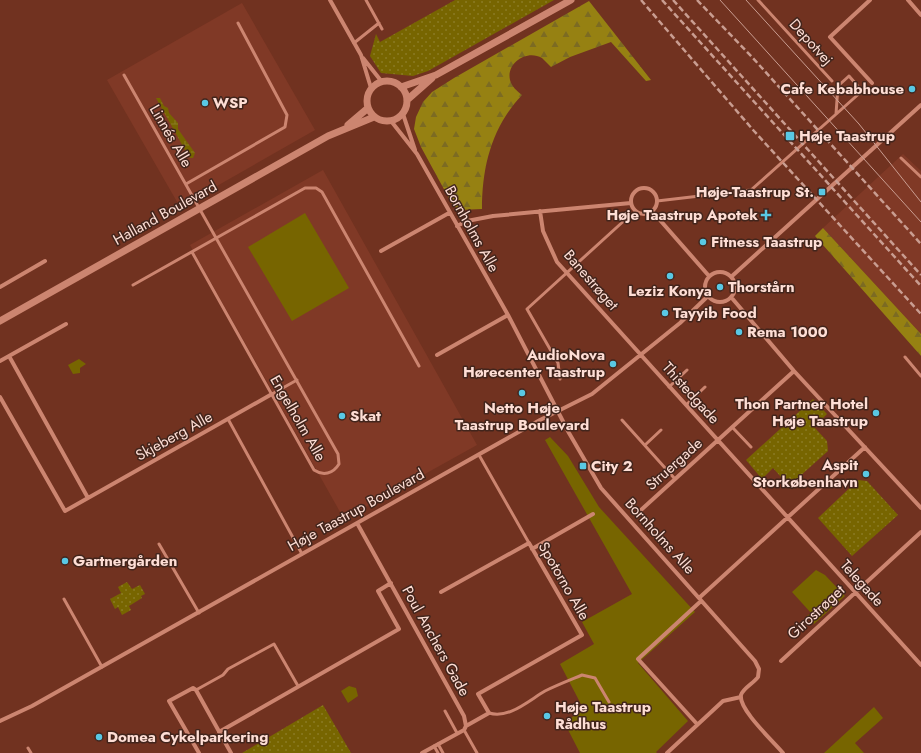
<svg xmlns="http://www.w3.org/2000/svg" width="921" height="753" font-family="Jost,sans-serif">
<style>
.built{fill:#803926}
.grass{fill:url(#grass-dots)}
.forest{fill:url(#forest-firs)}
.wetland{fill:url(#wetland-marsh)}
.green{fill:#776500}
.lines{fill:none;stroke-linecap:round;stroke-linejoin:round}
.service{stroke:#cc8570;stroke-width:3}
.minor{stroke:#cc8570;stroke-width:4}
.tertiary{stroke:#cc8570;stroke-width:7}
.tram{stroke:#c99d91;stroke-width:1}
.rail{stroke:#c99d91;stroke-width:2.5;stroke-dasharray:6 3;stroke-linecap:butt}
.poi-dot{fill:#59c8e4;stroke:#42251c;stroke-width:1.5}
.labels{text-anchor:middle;stroke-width:3;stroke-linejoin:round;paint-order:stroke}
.street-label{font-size:15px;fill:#feded5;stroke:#42251c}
.poi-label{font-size:15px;font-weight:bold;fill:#feded5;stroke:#42251c;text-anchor:start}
</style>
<defs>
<pattern id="grass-dots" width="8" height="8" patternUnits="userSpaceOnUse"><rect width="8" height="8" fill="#776500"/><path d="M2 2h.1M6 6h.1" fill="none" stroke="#8b7b24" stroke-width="1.8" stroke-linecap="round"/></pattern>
<pattern id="forest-firs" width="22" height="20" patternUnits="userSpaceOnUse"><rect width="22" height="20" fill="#968112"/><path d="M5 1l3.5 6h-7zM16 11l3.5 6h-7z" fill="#7c6b22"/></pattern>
<pattern id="wetland-marsh" width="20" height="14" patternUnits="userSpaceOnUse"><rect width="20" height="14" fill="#776500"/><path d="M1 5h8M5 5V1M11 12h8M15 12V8" fill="none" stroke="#8b7b24"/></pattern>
</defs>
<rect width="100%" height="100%" fill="#713220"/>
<!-- built -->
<path class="built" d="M 242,3 L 315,130 L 180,207 L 107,80 Z
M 903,154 L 921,171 L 921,334 L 823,228 Z
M 323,170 L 477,445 L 344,519 L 190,245 Z"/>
<!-- grass -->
<path class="grass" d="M 455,0 L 554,0 L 428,71 L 413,76 L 381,73 L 370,56 L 376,34 L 380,42 Z
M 813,399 L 827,414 L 814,427 L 827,441 L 828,451 L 789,486 L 773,468 L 762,479 L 746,460 Z
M 858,480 L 867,481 L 898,515 L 852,556 L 818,518 Z
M 127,582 L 132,589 L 140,585 L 145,594 L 141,596 L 142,598 L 129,606 L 131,610 L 122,615 L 118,607 L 115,609 L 110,599 L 121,593 L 118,587 Z
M 323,705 L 351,753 L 242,753 Z"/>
<!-- forest -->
<path class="forest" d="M 589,1 L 651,80 L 646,81 L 611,42 L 570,57 L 551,67 C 548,64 545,61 542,58 C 527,49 506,63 510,80 C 512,87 517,91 522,95 C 492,127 482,166 482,209 L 459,210 L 452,204 L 421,147 L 414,129 L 416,117 L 423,102 L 432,92 L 454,78 Z
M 823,228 L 921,334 L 921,356 L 815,236 Z"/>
<!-- wetland -->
<path class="wetland" d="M 156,98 L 160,98 L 164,106 L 168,108 L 169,113 L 178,123 L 178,129 L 195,153 L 193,158 L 190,158 L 187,151 L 185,150 Z"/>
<!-- green -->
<path class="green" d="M 305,213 L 349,288 L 292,321 L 248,247 Z
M 79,359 L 86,364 L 80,368 L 80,373 L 73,374 L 68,365 Z
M 550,437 L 568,456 L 599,507 L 695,612 L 638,663 L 688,721 L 656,752 L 657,753 L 580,753 L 564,722 L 584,710 L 560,664 L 594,644 L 582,622 L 632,594 L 545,440 Z
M 816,570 L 825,575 L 845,596 L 814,624 L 807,616 L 811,613 L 792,592 Z
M 349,686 L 356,688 L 358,696 L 348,703 L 341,691 Z
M 874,707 L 883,718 L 855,743 L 864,753 L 824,753 Z"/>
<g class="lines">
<!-- service -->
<path class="service" d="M 366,0 L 382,29
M 758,0 L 832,81
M 354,43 L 379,23
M 124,75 L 338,454 L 339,464 C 333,474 323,476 314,470 L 192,252
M 901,158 L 921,177
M 186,184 L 285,127 L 287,115 L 238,23
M 657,201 L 751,190 L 862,91 L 849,76 L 838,86 L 836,114
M 133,285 L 305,188 L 316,188 L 322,192 L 419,366
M 905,357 L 921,376
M 560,379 L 558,363 L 527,309 L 627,218
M 669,387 L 687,370
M 272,394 L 297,380
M 686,405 L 705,387
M 228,419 L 302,554
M 622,420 L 675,479
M 733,428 L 751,447
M 645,445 L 661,430
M 479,455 L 529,543
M 159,544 L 199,613
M 64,599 L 102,667
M 196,690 L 223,675 L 228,669 L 274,644 L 298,686
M 445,711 L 457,733
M 489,713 C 509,719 528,701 545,691 C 557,685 570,680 582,675 L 595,678 L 609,702
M 464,730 L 477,753
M 438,744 L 443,753
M 434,746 L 438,753
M 28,748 L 31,753"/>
<!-- minor -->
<path class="minor" d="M 330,0 L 361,55 L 371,88
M 870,0 L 830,37 L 872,83
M 908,0 L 921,15
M 363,58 L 382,82
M 403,114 L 415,150
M 391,121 L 417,154 L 508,315 L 569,433 L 601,488 L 755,661 L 759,669 L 758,677 C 754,683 743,688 741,695 C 738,709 774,742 783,753
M631 201a13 13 0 1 1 26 0a13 13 0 1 1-26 0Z
M 540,211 L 543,231 L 557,262 L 921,665
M 652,211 L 709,276
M 457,226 L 467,221 L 493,216 L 631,203
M 381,251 L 449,213
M705 287a15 15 0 1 1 30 0a15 15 0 1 1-30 0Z
M 731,277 L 921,105
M 0,287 L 45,261
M 731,297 L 794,371 L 921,508
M 437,355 L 508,315
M 9,356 L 66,324
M 0,361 L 9,356 L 88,498 L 272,394
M 0,397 L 65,511 L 88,498
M 641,510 L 794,371
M 357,523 L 464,716 L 466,726
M 532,549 L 593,514
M 699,598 L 865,447
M 781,661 L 921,532
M 0,721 L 32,706 L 540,420 L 592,394 L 680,323 L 708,296
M 697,724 L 638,659 L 701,601
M 219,732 L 399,629 L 378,591 L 391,583
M 199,753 L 169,701 L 193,688 L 196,690 L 231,753
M 422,753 L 464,730 L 466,726 L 489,713 L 478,694 L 582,635 L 529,543 L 441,592
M 667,753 L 723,701 L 741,697"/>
<!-- tertiary -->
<path class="tertiary" d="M367 101a20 20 0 1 1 40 0a20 20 0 1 1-40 0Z
M 401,87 L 436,75 L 571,0
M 407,100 L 432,78
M 348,125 L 368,108
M 0,321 L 328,136 L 374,117"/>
<!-- tram -->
<path class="tram" d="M 720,0 L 921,222
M 746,0 L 859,124 L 921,202"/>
<!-- rail -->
<path class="rail" d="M 641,0 L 754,131 L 921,314
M 662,0 L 921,286
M 673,0 L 921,275
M 697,0 L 752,57 L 921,244"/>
</g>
<!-- markers -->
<g class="poi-dot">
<circle cx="912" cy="89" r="4"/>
<circle cx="205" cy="103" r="4"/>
<rect x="785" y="131" width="10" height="10" rx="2"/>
<rect x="818" y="188" width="8" height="8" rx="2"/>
<path d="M764 209h4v4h4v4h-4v4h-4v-4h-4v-4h4z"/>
<circle cx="703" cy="242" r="4"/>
<circle cx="670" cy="276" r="4"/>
<circle cx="720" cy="287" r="4"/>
<circle cx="665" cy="313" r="4"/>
<circle cx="739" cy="332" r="4"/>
<circle cx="613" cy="364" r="4"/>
<circle cx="522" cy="393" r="4"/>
<circle cx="876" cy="413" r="4"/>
<circle cx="342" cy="416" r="4"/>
<rect x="579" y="462" width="8" height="8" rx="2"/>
<circle cx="866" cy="474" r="4"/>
<circle cx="65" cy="561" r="4"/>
<circle cx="547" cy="716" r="4"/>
<circle cx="99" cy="737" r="4"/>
</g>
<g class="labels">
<!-- street labels -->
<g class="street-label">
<text transform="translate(811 42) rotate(48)" y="5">Depotvej</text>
<text transform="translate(171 136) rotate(60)" y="5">Linnés Alle</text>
<text transform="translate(165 213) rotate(-29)" y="5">Halland Boulevard</text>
<text transform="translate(472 229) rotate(61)" y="5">Bornholms Alle</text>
<text transform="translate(591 280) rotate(49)" y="5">Banestrøget</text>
<text transform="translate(691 393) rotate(48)" y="5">Thistedgade</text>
<text transform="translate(298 418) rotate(60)" y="5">Engelholm Alle</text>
<text transform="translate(174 436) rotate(-29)" y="5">Skjeberg Alle</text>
<text transform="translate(674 464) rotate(-42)" y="5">Struergade</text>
<text transform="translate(356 510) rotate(-29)" y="5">Høje Taastrup Boulevard</text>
<text transform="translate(660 536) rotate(48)" y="5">Bornholms Alle</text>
<text transform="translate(564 581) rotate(60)" y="5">Spotorno Alle</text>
<text transform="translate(862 583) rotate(48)" y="5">Telegade</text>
<text transform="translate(816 612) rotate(-43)" y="5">Girostrøget</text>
<text transform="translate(436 641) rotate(61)" y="5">Poul Anchers Gade</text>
</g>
<!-- poi labels -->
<g class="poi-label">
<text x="904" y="94" text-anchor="end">Cafe Kebabhouse</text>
<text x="213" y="108">WSP</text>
<text x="799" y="141">Høje Taastrup</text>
<text x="814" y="197" text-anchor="end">Høje-Taastrup St.</text>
<text x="758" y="220" text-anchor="end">Høje Taastrup Apotek</text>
<text x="711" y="247">Fitness Taastrup</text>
<text x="728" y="292">Thorstårn</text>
<text x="670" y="296" text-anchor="middle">Leziz Konya</text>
<text x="673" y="318">Tayyib Food</text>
<text x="747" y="337">Rema 1000</text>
<text x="605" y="360" text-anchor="end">AudioNova<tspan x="605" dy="17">Hørecenter Taastrup</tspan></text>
<text x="868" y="409" text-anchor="end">Thon Partner Hotel<tspan x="868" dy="17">Høje Taastrup</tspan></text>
<text x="522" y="413" text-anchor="middle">Netto Høje<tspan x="522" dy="17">Taastrup Boulevard</tspan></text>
<text x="350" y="421">Skat</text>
<text x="858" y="470" text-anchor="end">Aspit<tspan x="858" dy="17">Storkøbenhavn</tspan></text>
<text x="591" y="471">City 2</text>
<text x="73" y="566">Gartnergården</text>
<text x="555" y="712">Høje Taastrup<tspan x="555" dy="17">Rådhus</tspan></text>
<text x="107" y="742">Domea Cykelparkering</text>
</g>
</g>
</svg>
